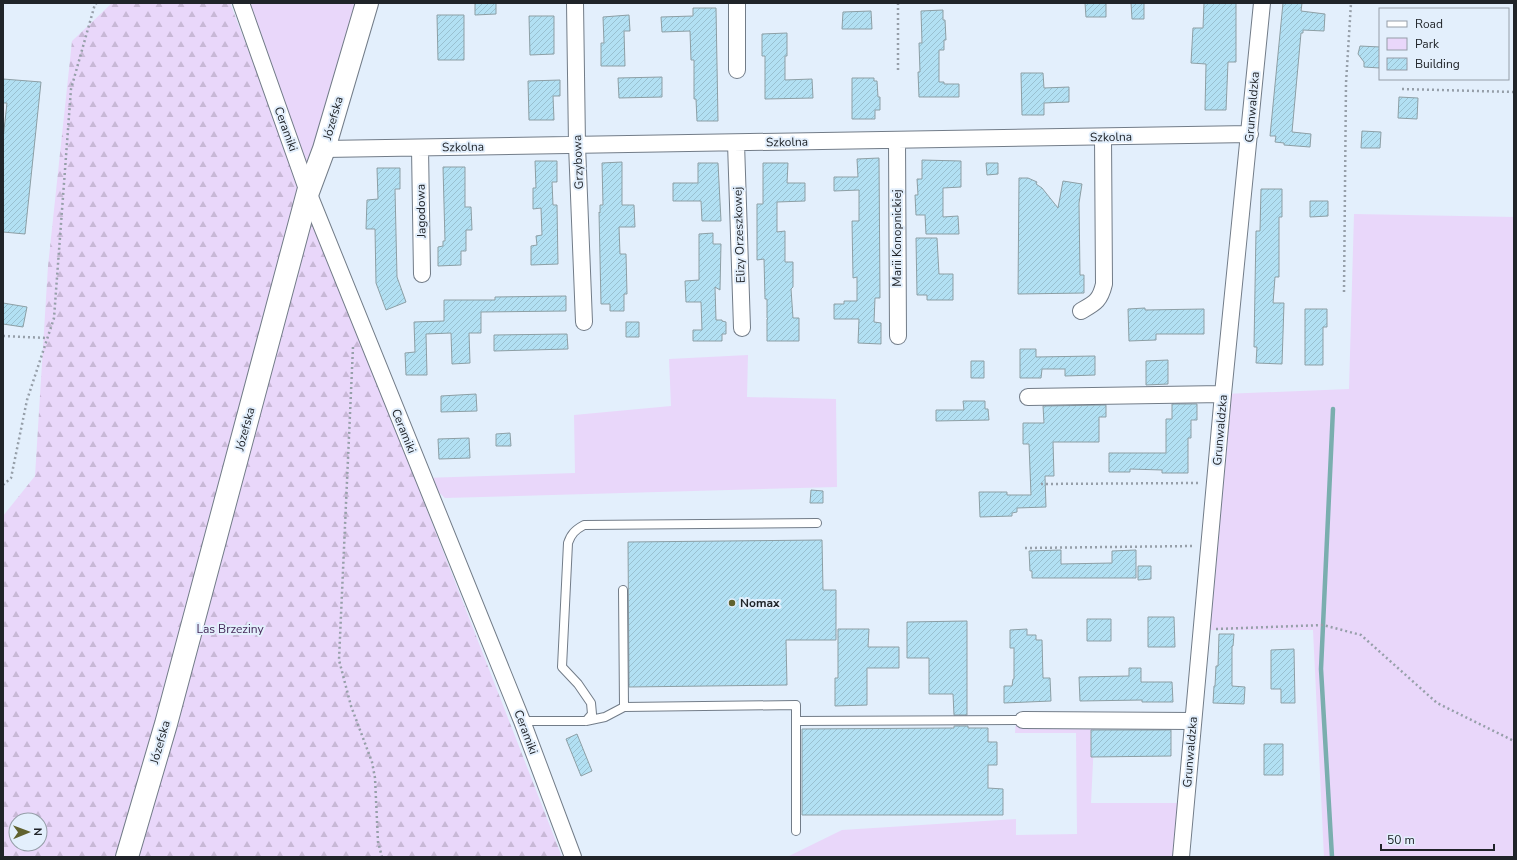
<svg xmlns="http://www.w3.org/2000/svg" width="1517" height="860" font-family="'Nunito Sans',sans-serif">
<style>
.green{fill:#e9d7fa}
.forest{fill:url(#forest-firs);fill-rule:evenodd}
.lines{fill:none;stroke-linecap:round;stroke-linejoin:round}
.stream{stroke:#7aaeae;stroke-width:4.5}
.building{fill:url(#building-hatch);stroke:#8d9fa5}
.lane-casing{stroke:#727c88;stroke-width:10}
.street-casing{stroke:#727c88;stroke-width:18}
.secondary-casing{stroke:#727c88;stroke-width:24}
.path{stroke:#969fa9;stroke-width:2.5;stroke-dasharray:2 3;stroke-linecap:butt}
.lane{stroke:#fff;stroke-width:8}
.street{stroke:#fff;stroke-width:16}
.secondary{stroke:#fff;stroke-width:22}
.poi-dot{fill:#60622f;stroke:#e3effc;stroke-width:1.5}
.labels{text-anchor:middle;stroke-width:4;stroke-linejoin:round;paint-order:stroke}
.street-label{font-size:12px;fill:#202429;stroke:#e3effc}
.poi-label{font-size:12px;font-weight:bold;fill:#202429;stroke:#e3effc;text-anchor:start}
.park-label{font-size:12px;fill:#442958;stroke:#e3effc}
</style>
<defs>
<pattern id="forest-firs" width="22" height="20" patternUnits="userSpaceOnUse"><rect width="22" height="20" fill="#e9d7fa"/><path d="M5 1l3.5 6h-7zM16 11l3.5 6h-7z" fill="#c8b8d6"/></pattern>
<pattern id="building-hatch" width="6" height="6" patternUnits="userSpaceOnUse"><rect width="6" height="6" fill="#b2e0f3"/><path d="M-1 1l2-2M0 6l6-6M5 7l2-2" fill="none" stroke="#99c0d0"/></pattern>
</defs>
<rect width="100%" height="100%" fill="#e3effc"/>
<!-- green -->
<path class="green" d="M 245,3 L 365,3 L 308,192 Z
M 1354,214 L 1514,217 L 1514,857 L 1324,857 L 1313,630 L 1201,630 L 1223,394 L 1349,389 Z
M 748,355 L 747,397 L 836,399 L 837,487 L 445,498 L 423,478 L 575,473 L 574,415 L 671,406 L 669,359 Z
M 1016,721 L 1095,721 L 1091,803 L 1192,803 L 1187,857 L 787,857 L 842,830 L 1016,819 L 1016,835 L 1077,834 L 1076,733 L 1015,733 Z"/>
<!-- forest -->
<path class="forest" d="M 112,3 L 230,3 L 562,857 L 3,857 L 3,516 L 35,476 L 48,266 L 72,41 ZM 16,820 L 40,820 L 40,844 L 16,844 Z"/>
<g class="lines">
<!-- stream -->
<path class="stream" d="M 1332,857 L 1321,669 L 1333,409"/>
</g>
<!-- building -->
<path class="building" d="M 475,3 L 496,3 L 496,14 L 475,15 Z
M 1085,3 L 1106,3 L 1106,17 L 1086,17 Z
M 1131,3 L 1144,3 L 1144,19 L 1132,19 Z
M 1204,3 L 1236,3 L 1236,62 L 1228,62 L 1226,110 L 1205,110 L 1206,64 L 1191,63 L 1193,28 L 1203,28 Z
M 1283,3 L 1302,3 L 1301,11 L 1325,14 L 1324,31 L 1303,30 L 1303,33 L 1301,33 L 1292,132 L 1311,134 L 1310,147 L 1284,145 L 1284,143 L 1275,142 L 1276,136 L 1270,136 Z
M 693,8 L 716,8 L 718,121 L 697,121 L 696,99 L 694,99 L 694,60 L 691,60 L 690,31 L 662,32 L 661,17 L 693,16 Z
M 943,10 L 943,20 L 945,20 L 946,40 L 944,40 L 944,50 L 939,50 L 939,82 L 944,82 L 944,84 L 959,84 L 959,97 L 919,97 L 918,72 L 920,72 L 919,43 L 922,43 L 921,11 Z
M 871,11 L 872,29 L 842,29 L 843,12 Z
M 437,15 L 464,15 L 464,60 L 438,60 Z
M 629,15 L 630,31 L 624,31 L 625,66 L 601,66 L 601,43 L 604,43 L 603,17 Z
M 529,16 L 554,16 L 554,54 L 530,55 Z
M 787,33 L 787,56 L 785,56 L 785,80 L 812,79 L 813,98 L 765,99 L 765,56 L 762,56 L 762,34 Z
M 1360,46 L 1380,47 L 1380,68 L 1364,67 L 1364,62 L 1358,54 Z
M 1021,73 L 1043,73 L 1044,88 L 1069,87 L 1069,102 L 1044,103 L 1044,115 L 1022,115 Z
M 662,77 L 662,97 L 619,98 L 618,78 Z
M 852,78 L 874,78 L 874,81 L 877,81 L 878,97 L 880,97 L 880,110 L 875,110 L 875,119 L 852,119 Z
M 3,79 L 41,82 L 25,234 L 3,232 L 3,139 L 7,103 L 3,103 Z
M 560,80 L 560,96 L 553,96 L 554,120 L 529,120 L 528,81 Z
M 1399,97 L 1418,98 L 1417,119 L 1398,118 Z
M 1362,131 L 1381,132 L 1380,148 L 1361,148 Z
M 879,158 L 880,298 L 875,298 L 874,322 L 881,323 L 881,344 L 858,343 L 859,319 L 834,319 L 834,304 L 844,304 L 844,301 L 857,301 L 857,277 L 853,278 L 852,221 L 859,221 L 859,190 L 834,191 L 834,177 L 858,177 L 857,159 Z
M 922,160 L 961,161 L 961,187 L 943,188 L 943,217 L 958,216 L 959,234 L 926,234 L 925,215 L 916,215 L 915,195 L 918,195 L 917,179 L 922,179 Z
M 535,161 L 557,161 L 557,182 L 552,182 L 553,205 L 557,205 L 558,264 L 531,265 L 531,246 L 537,245 L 536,236 L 542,235 L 541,208 L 533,209 L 533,188 L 536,188 Z
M 622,162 L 622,205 L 634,205 L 635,227 L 619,227 L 620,254 L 626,254 L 627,294 L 624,294 L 624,311 L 610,311 L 610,304 L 601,304 L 599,212 L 600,213 L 600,205 L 603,205 L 602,163 Z
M 698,163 L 718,163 L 721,221 L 702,221 L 701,201 L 673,201 L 673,183 L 698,183 Z
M 763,163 L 788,163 L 787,183 L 805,183 L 805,201 L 777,202 L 777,232 L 785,231 L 785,262 L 793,262 L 793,287 L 791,289 L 793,318 L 799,318 L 799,341 L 767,341 L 767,319 L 768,319 L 767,318 L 767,299 L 765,299 L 764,259 L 757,260 L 757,204 L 763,204 Z
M 986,163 L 998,163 L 998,174 L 987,175 Z
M 443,167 L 465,167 L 465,207 L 471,207 L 472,230 L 466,230 L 466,251 L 461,251 L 461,265 L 438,266 L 438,247 L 443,246 L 443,241 L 445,241 Z
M 377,168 L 400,168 L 400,189 L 395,189 L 397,277 L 406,302 L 386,310 L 376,283 L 375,229 L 366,229 L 367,200 L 378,199 Z
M 1019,178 L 1028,178 L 1037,182 L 1036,184 L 1042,188 L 1058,208 L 1063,181 L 1082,184 L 1079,203 L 1080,275 L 1084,275 L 1084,293 L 1018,294 Z
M 1261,189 L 1282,189 L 1282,217 L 1279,217 L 1279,277 L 1275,277 L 1273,303 L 1284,303 L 1282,364 L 1256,363 L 1257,347 L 1254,347 L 1256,231 L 1260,231 Z
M 1310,201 L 1328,201 L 1328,216 L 1310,217 Z
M 713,233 L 713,244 L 721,244 L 720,290 L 715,287 L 716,320 L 722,320 L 722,321 L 726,322 L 726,334 L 722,334 L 722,341 L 693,341 L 693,330 L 702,330 L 701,302 L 686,302 L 685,281 L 699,280 L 699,234 Z
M 916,238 L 937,238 L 939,274 L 953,274 L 953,300 L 927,300 L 927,295 L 917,295 Z
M 566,296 L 566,311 L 481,312 L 481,333 L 469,333 L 470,363 L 452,364 L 451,333 L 426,334 L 427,375 L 406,375 L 405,353 L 415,352 L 414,322 L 444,321 L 444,300 L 495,300 L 495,297 Z
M 3,303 L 27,307 L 23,327 L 3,324 Z
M 1145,308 L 1145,310 L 1204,309 L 1204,334 L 1156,334 L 1156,340 L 1129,341 L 1128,309 Z
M 1305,309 L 1327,309 L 1327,327 L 1323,327 L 1323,365 L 1305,365 Z
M 626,322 L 639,322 L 639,337 L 626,337 Z
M 567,334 L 568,349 L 494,351 L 494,335 Z
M 1020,349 L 1036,349 L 1036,357 L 1095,356 L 1095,375 L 1065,376 L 1065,369 L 1042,369 L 1041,378 L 1020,378 Z
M 1168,360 L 1168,384 L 1146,385 L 1146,361 Z
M 971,361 L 984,361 L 984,378 L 971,378 Z
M 476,394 L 477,411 L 441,412 L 441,396 Z
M 963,401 L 985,401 L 985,409 L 988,409 L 989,420 L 936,421 L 936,410 L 964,410 Z
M 1172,404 L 1197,404 L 1197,420 L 1191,420 L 1191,438 L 1188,438 L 1188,473 L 1162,473 L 1162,470 L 1130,469 L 1130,472 L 1109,472 L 1109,453 L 1166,453 L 1166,419 L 1172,419 Z
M 1106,405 L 1106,417 L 1099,417 L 1099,442 L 1053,442 L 1054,476 L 1045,476 L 1046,507 L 1017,508 L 1017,512 L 1012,513 L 1012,516 L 980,517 L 979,492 L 1007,492 L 1007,495 L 1031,495 L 1029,444 L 1023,444 L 1023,423 L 1044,423 L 1043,406 Z
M 510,433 L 511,446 L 496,446 L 496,434 Z
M 469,438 L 470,458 L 439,459 L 438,439 Z
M 811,490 L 823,491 L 823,503 L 810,503 Z
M 822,540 L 823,590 L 836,590 L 836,640 L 786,640 L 787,685 L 629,687 L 628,542 Z
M 1061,550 L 1061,564 L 1112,563 L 1112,551 L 1136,550 L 1136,578 L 1032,578 L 1032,571 L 1030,571 L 1029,551 Z
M 1138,566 L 1151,566 L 1151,579 L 1138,580 Z
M 1148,617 L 1174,617 L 1175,647 L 1148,647 Z
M 1087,619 L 1111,619 L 1111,641 L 1087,641 Z
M 967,621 L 967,715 L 954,715 L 953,694 L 929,694 L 929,658 L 907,658 L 907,622 Z
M 838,629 L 869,629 L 868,647 L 899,647 L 899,668 L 867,668 L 867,705 L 835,706 L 835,678 L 838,678 Z
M 1027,629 L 1027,635 L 1036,635 L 1036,640 L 1042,640 L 1043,678 L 1050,678 L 1051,701 L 1004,703 L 1004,686 L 1012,686 L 1013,679 L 1014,679 L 1014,648 L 1010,648 L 1010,630 Z
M 1219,634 L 1234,634 L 1233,646 L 1232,646 L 1232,686 L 1245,687 L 1244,704 L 1213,703 L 1214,686 L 1215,686 L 1216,666 L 1218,666 Z
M 1294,649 L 1295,703 L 1281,703 L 1281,689 L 1271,689 L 1271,650 Z
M 1129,668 L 1141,668 L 1141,682 L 1172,682 L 1173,702 L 1142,702 L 1142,700 L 1080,701 L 1079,677 L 1129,676 Z
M 954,726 L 968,726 L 968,728 L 988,728 L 988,742 L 997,742 L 997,765 L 988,765 L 988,788 L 1003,789 L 1003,815 L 802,815 L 802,729 L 954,728 Z
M 1091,730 L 1171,730 L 1171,756 L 1091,757 Z
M 577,734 L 592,771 L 581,776 L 566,739 Z
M 1264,744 L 1283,744 L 1283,775 L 1264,775 Z"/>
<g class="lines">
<defs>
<path id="lane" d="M 623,590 L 624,707 L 796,705 L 796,831
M 522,721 L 586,721 L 605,717 L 624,707
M 586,721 L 592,714 L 591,703 L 578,684 L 562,667 L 568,543 C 571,534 575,530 584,525 L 817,523
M 796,721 L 1023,720"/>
<path id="street" d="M 241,3 L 308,192 L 522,721 L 573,857
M 575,3 L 577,145 L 584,322
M 737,3 L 737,70
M 897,140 L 898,336
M 736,143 L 742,328
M 420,148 L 422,274
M 324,149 L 1250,134
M 1081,311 C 1095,303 1100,301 1104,284 L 1103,137
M 1028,397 L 1223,394
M 1023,720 L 1193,721
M 1181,857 L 1223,394 L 1262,3"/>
<path id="secondary" d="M 127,857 L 166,724 L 308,192 L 324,149 L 367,3"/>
</defs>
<!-- lane casing -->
<use href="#lane" class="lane-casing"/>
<!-- street casing -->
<use href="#street" class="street-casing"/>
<!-- secondary casing -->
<use href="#secondary" class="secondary-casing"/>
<!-- path -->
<path class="path" d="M 898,3 L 898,70
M 1402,89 L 1514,92
M 1344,292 L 1346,83 L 1351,3
M 3,336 L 47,338
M 353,347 L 339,660 L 351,706 L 372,762 L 375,778 L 378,842 L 382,857
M 1041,484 L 1200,483
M 3,485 L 11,478 L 27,400 L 54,318 L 71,89 L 95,4 L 97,3
M 1025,548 L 1195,546
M 1216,629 L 1323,625 L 1361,635 L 1437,703 L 1514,741"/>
<!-- lane -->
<use href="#lane" class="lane"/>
<!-- street -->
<use href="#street" class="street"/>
<!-- secondary -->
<use href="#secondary" class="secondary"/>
</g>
<!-- markers -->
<circle class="poi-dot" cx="732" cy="603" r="4"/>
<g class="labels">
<!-- street labels -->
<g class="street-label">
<text transform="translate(1252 107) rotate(-85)" y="4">Grunwaldzka</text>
<text transform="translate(333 118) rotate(-74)" y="4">Józefska</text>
<text transform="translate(286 129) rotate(70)" y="4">Ceramiki</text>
<text transform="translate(1111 137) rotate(-1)" y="4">Szkolna</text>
<text transform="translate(787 142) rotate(-1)" y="4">Szkolna</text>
<text transform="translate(463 147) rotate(-1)" y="4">Szkolna</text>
<text transform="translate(578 162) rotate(-92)" y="4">Grzybowa</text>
<text transform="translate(421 211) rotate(-91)" y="4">Jagodowa</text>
<text transform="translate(739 235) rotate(-92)" y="4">Elizy Orzeszkowej</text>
<text transform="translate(897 238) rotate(-90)" y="4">Marii Konopnickiej</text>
<text transform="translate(245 429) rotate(-75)" y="4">Józefska</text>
<text transform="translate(1220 430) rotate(-85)" y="4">Grunwaldzka</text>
<text transform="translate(404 431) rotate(68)" y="4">Ceramiki</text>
<text transform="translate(526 732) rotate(69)" y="4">Ceramiki</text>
<text transform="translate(160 742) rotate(-74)" y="4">Józefska</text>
<text transform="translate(1190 752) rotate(-85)" y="4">Grunwaldzka</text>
</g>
<!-- poi labels -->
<g class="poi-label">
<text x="740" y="607">Nomax</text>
</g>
<!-- park labels -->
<g class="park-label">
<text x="230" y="633">Las Brzeziny</text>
</g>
</g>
<!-- border -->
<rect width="1517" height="860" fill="none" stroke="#202429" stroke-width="8"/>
<!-- legend -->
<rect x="1379" y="8" width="130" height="72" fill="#e3effc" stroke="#959ea8"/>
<rect x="1387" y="21" width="20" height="6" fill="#ffffff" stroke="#959ea8"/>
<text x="1415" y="28" font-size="12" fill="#202429">Road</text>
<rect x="1387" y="38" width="20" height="12" fill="#e9d7fa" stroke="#959ea8"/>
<text x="1415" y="48" font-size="12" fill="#202429">Park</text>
<rect x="1387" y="58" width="20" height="12" fill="url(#building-hatch)" stroke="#959ea8"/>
<text x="1415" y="68" font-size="12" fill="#202429">Building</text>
<!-- north arrow -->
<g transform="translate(28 832) rotate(89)"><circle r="19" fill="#e3effc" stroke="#959ea8"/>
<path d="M0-3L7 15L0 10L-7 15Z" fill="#60622f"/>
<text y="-6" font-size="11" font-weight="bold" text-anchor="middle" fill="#202429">N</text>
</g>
<!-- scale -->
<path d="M1381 844v6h113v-6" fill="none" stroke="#202429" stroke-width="2"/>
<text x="1387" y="844" font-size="12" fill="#202429" stroke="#e3effc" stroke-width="3" paint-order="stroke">50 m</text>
</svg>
